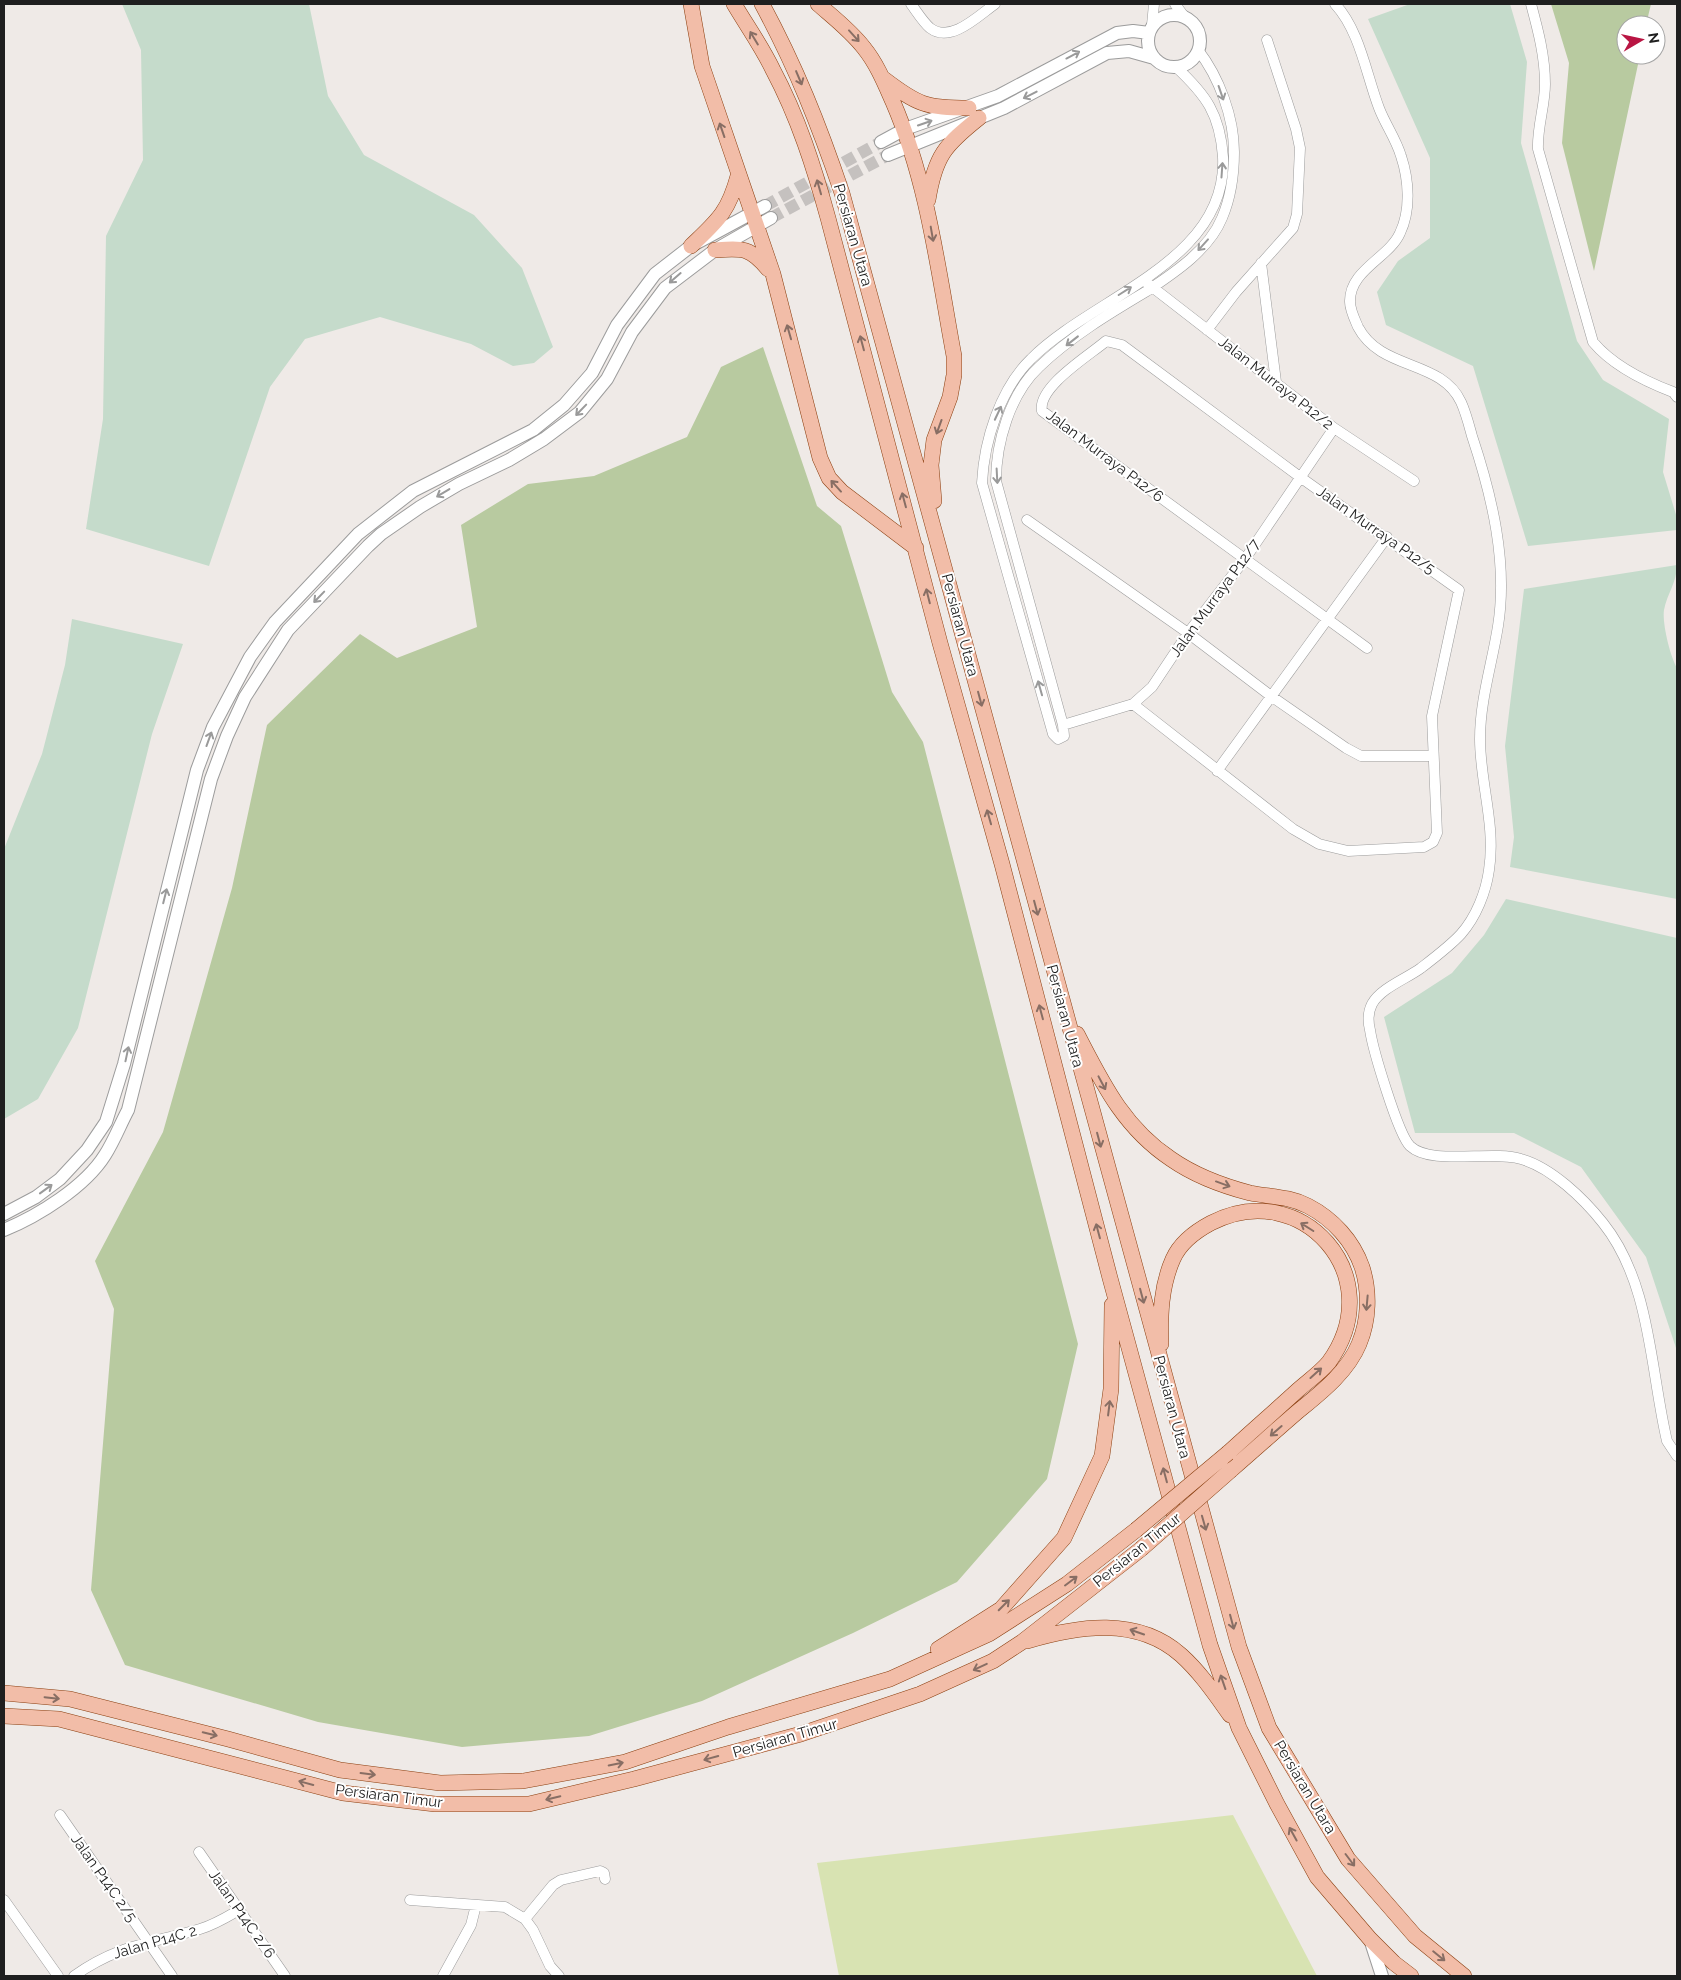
<svg xmlns="http://www.w3.org/2000/svg" width="1681" height="1980" font-family="Raleway,sans-serif">
<style>
.grass{fill:#d8e3b2}
.forest{fill:#b8caa0}
.wetland{fill:#c5dbcb}
.lines{fill:none;stroke-linecap:round;stroke-linejoin:round}
.tertiary-tunnel{stroke:#c5c1bf;stroke-width:12;stroke-dasharray:12 6;stroke-linecap:butt}
.minor-casing{stroke:#9c9c9c;stroke-width:11}
.tertiary-casing{stroke:#9c9c9c;stroke-width:14}
.primary-casing{stroke:#8b3f10;stroke-width:16}
.minor{stroke:#fff;stroke-width:10}
.tertiary{stroke:#fff;stroke-width:12}
.primary{stroke:#f2bda8;stroke-width:15}
.primary-bridge-casing{stroke:#8b3f10;stroke-width:16;stroke-linecap:butt}
.primary-bridge{stroke:#f2bda8;stroke-width:15}
.oneway{stroke:#886e64}
.oneway2{stroke:#9a9a9a}
.labels{text-anchor:middle;stroke-width:4;stroke-linejoin:round;paint-order:stroke}
.street-label{font-size:15px;fill:#1f1f1f;stroke:#fff}
</style>
<rect width="100%" height="100%" fill="#efeae7"/>
<!-- grass -->
<path class="grass" d="M 1233,1815 L 1317,1976 L 839,1976 L 817,1863 Z"/>
<!-- forest -->
<path class="forest" d="M 1551,4 L 1651,4 L 1646,25 L 1626,25 L 1626,55 L 1640,55 L 1594,271 L 1562,143 L 1569,63 Z
M 763,347 L 817,506 L 841,526 L 892,692 L 923,742 L 1078,1344 L 1047,1479 L 957,1582 L 853,1633 L 702,1701 L 589,1736 L 462,1747 L 318,1722 L 125,1665 L 91,1590 L 114,1309 L 95,1261 L 163,1132 L 232,888 L 267,725 L 360,634 L 397,658 L 477,627 L 461,525 L 528,484 L 594,476 L 687,437 L 721,367 Z"/>
<!-- wetland -->
<path class="wetland" d="M 122,4 L 309,4 L 328,96 L 364,155 L 474,215 L 522,268 L 553,347 L 534,363 L 513,366 L 471,344 L 380,317 L 305,339 L 270,387 L 209,566 L 86,529 L 103,419 L 106,236 L 143,160 L 141,50 Z
M 1410,4 L 1510,4 L 1527,62 L 1521,143 L 1577,341 L 1603,380 L 1669,419 L 1663,472 L 1677,518 L 1677,530 L 1528,546 L 1473,366 L 1386,325 L 1377,292 L 1398,261 L 1430,238 L 1430,158 L 1368,19 Z
M 1677,565 C 1677,582 1667,594 1664,610 C 1662,623 1670,656 1677,668 L 1677,899 L 1510,867 L 1514,837 L 1505,746 L 1524,589 Z
M 72,619 L 183,644 L 152,734 L 78,1028 L 38,1099 L 4,1119 L 4,849 L 42,754 L 65,665 Z
M 1506,899 L 1677,938 L 1677,1351 L 1646,1257 L 1581,1167 L 1514,1133 L 1415,1133 L 1384,1017 L 1452,973 L 1484,935 Z"/>
<g class="lines">
<!-- tertiary-tunnel -->
<path class="tertiary-tunnel" d="M 765,206 L 881,142
M 771,218 L 888,155"/>
<defs>
<path id="minor" d="M 911,4 C 917,12 923,22 930,28 C 951,44 979,15 995,4
M 1175,4 L 1183,15
M 1335,4 C 1360,31 1366,74 1379,108 C 1385,124 1396,139 1401,156 C 1409,180 1411,210 1400,233 C 1389,258 1349,270 1350,302 C 1350,310 1355,320 1358,327 C 1381,371 1441,359 1461,402 C 1466,413 1469,425 1472,436 C 1492,496 1508,563 1498,626 C 1492,664 1480,700 1480,739 C 1480,783 1496,825 1489,870 C 1486,892 1476,917 1461,934 C 1450,946 1434,958 1421,968 C 1406,979 1381,988 1372,1004 C 1368,1012 1368,1022 1370,1030 C 1373,1050 1398,1134 1410,1146 C 1431,1166 1491,1150 1521,1159 C 1551,1167 1584,1199 1603,1223 C 1651,1283 1650,1369 1667,1441 L 1677,1456
M 1531,4 C 1538,30 1545,56 1545,84 C 1545,106 1537,127 1538,149 L 1593,342 C 1613,366 1644,381 1673,392 L 1677,397
M 1152,25 L 1154,4
M 1176,67 C 1206,95 1220,114 1223,157 C 1228,262 1092,297 1031,359 C 1000,389 984,441 982,483 L 1053,734 L 1058,739 L 1064,736 L 1063,725 L 996,481 C 996,443 1010,394 1039,367 C 1070,337 1110,313 1147,291 C 1174,273 1209,250 1222,218 C 1231,197 1234,175 1234,152 C 1234,117 1219,77 1198,50
M 1261,263 L 1276,382
M 1147,283 L 1334,428 L 1414,481
M 1207,330 L 1236,292 L 1293,228 L 1297,214 L 1300,148 L 1296,129 L 1267,40
M 1027,520 L 1188,633 L 1271,696 L 1346,748 L 1361,756 L 1432,756
M 1133,704 L 1293,829 L 1319,844 L 1348,851 L 1424,847 L 1433,842 L 1437,833 L 1432,716 L 1459,590 L 1300,477 L 1122,345 L 1106,341 C 1090,355 1037,387 1042,411 L 1367,648
M 1063,725 L 1133,704 L 1152,687 L 1188,633 L 1245,559 L 1334,428
M 1217,771 L 1387,537
M 60,1815 L 172,1976
M 199,1852 L 285,1976
M 4,1900 L 58,1976
M 410,1900 L 505,1907 L 525,1919 L 533,1930 L 550,1966 L 559,1976
M 525,1919 L 553,1885 L 561,1880 L 600,1871 L 604,1873 L 605,1879
M 74,1976 C 119,1944 150,1944 200,1929 C 214,1925 227,1917 239,1910
M 443,1976 L 471,1925 L 476,1905"/>
<path id="tertiary" d="M1148 41a26 26 0 1 1 52 0a26 26 0 1 1-52 0Z
M 881,142 L 905,129 L 998,96 L 1117,33 L 1133,31 L 1149,33
M 888,155 L 1004,108 L 1107,53 L 1129,51 L 1154,58
M 4,1214 L 36,1197 L 60,1179 L 87,1150 L 106,1122 L 124,1064 L 197,770 L 213,727 L 250,657 L 275,622 L 358,534 L 413,491 L 533,430 L 564,405 L 592,373 L 617,325 L 655,274 L 691,246 L 765,206
M 4,1230 C 38,1216 85,1187 105,1155 C 114,1141 120,1125 128,1110 L 211,779 L 227,736 L 245,697 L 288,630 L 368,546 L 381,534 L 420,507 L 459,484 L 509,460 L 544,439 L 580,412 L 607,379 L 632,332 L 665,288 L 715,250 L 771,218
M 1370,1939 L 1382,1976"/>
<path id="primary" d="M 691,4 L 702,66 L 773,274 L 820,458 L 829,478 L 842,492 L 916,548
M 734,4 C 747,26 762,47 773,70 C 798,117 814,167 828,218 L 940,643 L 1002,864 L 1110,1278 L 1210,1645 L 1239,1728 L 1277,1804 L 1317,1877 L 1370,1939 L 1394,1963 L 1411,1976
M 762,4 C 796,67 819,125 842,193 L 1239,1647 L 1269,1728 L 1348,1859 L 1415,1936 L 1464,1976
M 818,4 C 834,18 851,31 864,48 C 877,64 885,84 893,102 C 928,183 938,270 954,356 L 954,375 L 950,397 L 934,440 L 931,465 L 934,501
M 884,79 C 918,105 926,108 969,108
M 928,200 C 935,156 945,145 979,118
M 691,246 C 717,221 728,213 738,176
M 715,250 C 742,248 750,247 768,269
M 1077,1034 C 1102,1082 1123,1127 1171,1159 C 1194,1175 1223,1186 1250,1193 C 1270,1197 1289,1196 1308,1206 C 1333,1219 1353,1241 1362,1267 C 1370,1292 1369,1320 1359,1344 C 1347,1373 1319,1394 1296,1413 C 1274,1432 1253,1451 1231,1470
M 1161,1344 C 1160,1315 1161,1286 1173,1259 C 1180,1243 1196,1231 1211,1223 C 1301,1176 1391,1276 1329,1362 C 1321,1372 1308,1381 1298,1390 C 1275,1411 1251,1432 1228,1453
M 1027,1641 C 1078,1626 1137,1616 1181,1655 C 1200,1672 1215,1694 1230,1715
M 938,1649 L 1001,1609 L 1064,1538 L 1102,1456 L 1111,1389 L 1112,1305
M 4,1693 L 70,1699 L 228,1739 L 340,1770 L 440,1783 L 523,1781 L 625,1762 L 728,1727 L 890,1679 L 989,1634 L 1067,1584 L 1136,1530
M 4,1716 L 59,1719 L 343,1793 L 435,1804 L 529,1804 L 634,1779 L 801,1734 L 920,1694 L 993,1661 L 1022,1642 L 1141,1549"/>
</defs>
<!-- minor casing -->
<use href="#minor" class="minor-casing"/>
<!-- tertiary casing -->
<use href="#tertiary" class="tertiary-casing"/>
<!-- primary casing -->
<use href="#primary" class="primary-casing"/>
<!-- minor -->
<use href="#minor" class="minor"/>
<!-- tertiary -->
<use href="#tertiary" class="tertiary"/>
<!-- primary -->
<use href="#primary" class="primary"/>
<defs>
<path id="primary-bridge" d="M 1136,1530 L 1228,1453
M 1141,1549 L 1231,1470"/>
</defs>
<!-- primary-bridge casing -->
<use href="#primary-bridge" class="primary-bridge-casing"/>
<!-- primary-bridge -->
<use href="#primary-bridge" class="primary-bridge"/>
</g>
<!-- one-way arrows -->
<defs><path id="oneway-shaft" d="M-6 0H5M1.5-3L5.5 0L1.5 3" fill="none" stroke-width="1.6" stroke-linecap="round" stroke-linejoin="round" transform="scale(1.25)"/></defs>
<g class="oneway">
<use href="#oneway-shaft" transform="translate(854 36) rotate(48)"/>
<use href="#oneway-shaft" transform="translate(754 38) rotate(-121)"/>
<use href="#oneway-shaft" transform="translate(799 78) rotate(67)"/>
<use href="#oneway-shaft" transform="translate(722 130) rotate(-109)"/>
<use href="#oneway-shaft" transform="translate(819 187) rotate(-106)"/>
<use href="#oneway-shaft" transform="translate(932 234) rotate(80)"/>
<use href="#oneway-shaft" transform="translate(789 332) rotate(-106)"/>
<use href="#oneway-shaft" transform="translate(862 343) rotate(-105)"/>
<use href="#oneway-shaft" transform="translate(939 427) rotate(110)"/>
<use href="#oneway-shaft" transform="translate(836 486) rotate(-132)"/>
<use href="#oneway-shaft" transform="translate(904 500) rotate(-105)"/>
<use href="#oneway-shaft" transform="translate(928 596) rotate(-104)"/>
<use href="#oneway-shaft" transform="translate(980 699) rotate(75)"/>
<use href="#oneway-shaft" transform="translate(989 817) rotate(-106)"/>
<use href="#oneway-shaft" transform="translate(1036 908) rotate(75)"/>
<use href="#oneway-shaft" transform="translate(1041 1012) rotate(-105)"/>
<use href="#oneway-shaft" transform="translate(1102 1083) rotate(62)"/>
<use href="#oneway-shaft" transform="translate(1099 1140) rotate(75)"/>
<use href="#oneway-shaft" transform="translate(1223 1184) rotate(20)"/>
<use href="#oneway-shaft" transform="translate(1307 1227) rotate(-148)"/>
<use href="#oneway-shaft" transform="translate(1098 1231) rotate(-105)"/>
<use href="#oneway-shaft" transform="translate(1142 1296) rotate(75)"/>
<use href="#oneway-shaft" transform="translate(1367 1303) rotate(95)"/>
<use href="#oneway-shaft" transform="translate(1316 1373) rotate(-42)"/>
<use href="#oneway-shaft" transform="translate(1109 1408) rotate(-83)"/>
<use href="#oneway-shaft" transform="translate(1276 1431) rotate(139)"/>
<use href="#oneway-shaft" transform="translate(1165 1475) rotate(-105)"/>
<use href="#oneway-shaft" transform="translate(1204 1523) rotate(74)"/>
<use href="#oneway-shaft" transform="translate(1071 1581) rotate(-37)"/>
<use href="#oneway-shaft" transform="translate(1004 1605) rotate(-45)"/>
<use href="#oneway-shaft" transform="translate(1232 1622) rotate(75)"/>
<use href="#oneway-shaft" transform="translate(1137 1632) rotate(-161)"/>
<use href="#oneway-shaft" transform="translate(980 1667) rotate(155)"/>
<use href="#oneway-shaft" transform="translate(1223 1682) rotate(-109)"/>
<use href="#oneway-shaft" transform="translate(52 1698) rotate(6)"/>
<use href="#oneway-shaft" transform="translate(210 1734) rotate(14)"/>
<use href="#oneway-shaft" transform="translate(711 1758) rotate(165)"/>
<use href="#oneway-shaft" transform="translate(616 1764) rotate(-11)"/>
<use href="#oneway-shaft" transform="translate(368 1774) rotate(7)"/>
<use href="#oneway-shaft" transform="translate(306 1783) rotate(-165)"/>
<use href="#oneway-shaft" transform="translate(553 1798) rotate(167)"/>
<use href="#oneway-shaft" transform="translate(1293 1834) rotate(-119)"/>
<use href="#oneway-shaft" transform="translate(1350 1860) rotate(53)"/>
<use href="#oneway-shaft" transform="translate(1439 1956) rotate(39)"/>
</g>
<g class="oneway2">
<use href="#oneway-shaft" transform="translate(1073 55) rotate(-28)"/>
<use href="#oneway-shaft" transform="translate(1221 93) rotate(71)"/>
<use href="#oneway-shaft" transform="translate(1030 95) rotate(153)"/>
<use href="#oneway-shaft" transform="translate(925 123) rotate(-19)"/>
<use href="#oneway-shaft" transform="translate(1222 170) rotate(-86)"/>
<use href="#oneway-shaft" transform="translate(1203 245) rotate(132)"/>
<use href="#oneway-shaft" transform="translate(675 278) rotate(139)"/>
<use href="#oneway-shaft" transform="translate(1125 291) rotate(-32)"/>
<use href="#oneway-shaft" transform="translate(1072 341) rotate(142)"/>
<use href="#oneway-shaft" transform="translate(581 410) rotate(134)"/>
<use href="#oneway-shaft" transform="translate(998 413) rotate(-65)"/>
<use href="#oneway-shaft" transform="translate(997 476) rotate(87)"/>
<use href="#oneway-shaft" transform="translate(443 493) rotate(149)"/>
<use href="#oneway-shaft" transform="translate(319 597) rotate(134)"/>
<use href="#oneway-shaft" transform="translate(1040 688) rotate(-106)"/>
<use href="#oneway-shaft" transform="translate(209 739) rotate(-70)"/>
<use href="#oneway-shaft" transform="translate(165 896) rotate(-76)"/>
<use href="#oneway-shaft" transform="translate(127 1054) rotate(-78)"/>
<use href="#oneway-shaft" transform="translate(46 1189) rotate(-36)"/>
</g>
<g class="labels">
<!-- street labels -->
<g class="street-label">
<text transform="translate(853 235) rotate(74)" y="5">Persiaran Utara</text>
<text transform="translate(1276 383) rotate(38)" y="5">Jalan Murraya P12/2</text>
<text transform="translate(1105 456) rotate(37)" y="5">Jalan Murraya P12/6</text>
<text transform="translate(1376 530) rotate(35)" y="5">Jalan Murraya P12/5</text>
<text transform="translate(1215 598) rotate(-54)" y="5">Jalan Murraya P12/7</text>
<text transform="translate(960 625) rotate(75)" y="5">Persiaran Utara</text>
<text transform="translate(1065 1016) rotate(75)" y="5">Persiaran Utara</text>
<text transform="translate(1172 1407) rotate(75)" y="5">Persiaran Utara</text>
<text transform="translate(1137 1550) rotate(-39)" y="5">Persiaran Timur</text>
<text transform="translate(785 1738) rotate(-16)" y="5">Persiaran Timur</text>
<text transform="translate(1305 1787) rotate(59)" y="5">Persiaran Utara</text>
<text transform="translate(389 1796) rotate(7)" y="5">Persiaran Timur</text>
<text transform="translate(104 1878) rotate(55)" y="5">Jalan P14C 2/5</text>
<text transform="translate(242 1914) rotate(55)" y="5">Jalan P14C 2/6</text>
<text transform="translate(155 1942) rotate(-16)" y="5">Jalan P14C 2</text>
</g>
</g>
<!-- border -->
<rect width="1681" height="1980" fill="none" stroke="#1f1f1f" stroke-width="10"/>
<!-- north arrow -->
<g transform="translate(1641 40) rotate(81)"><circle r="24" fill="#ffffff" stroke="#a5a5a5"/>
<path d="M0-4L9 19L0 12L-9 19Z" fill="#b91543"/>
<text y="-8" font-size="14" font-weight="bold" text-anchor="middle" fill="#1f1f1f">N</text>
</g>
</svg>
